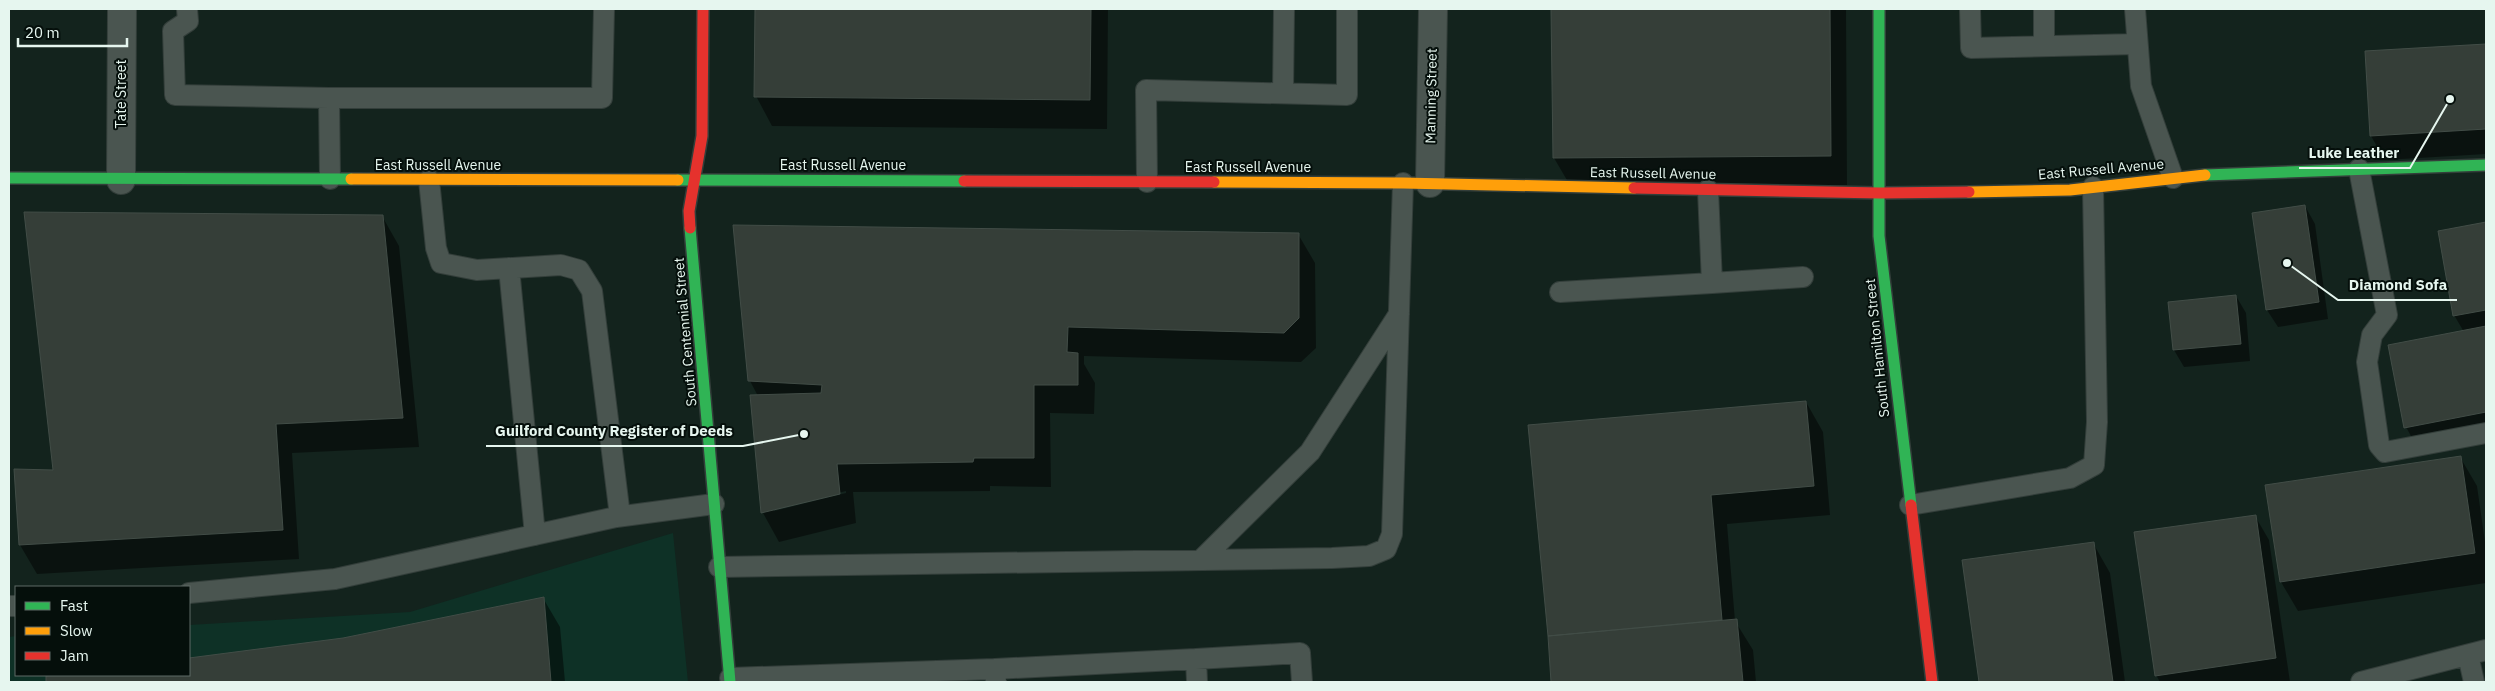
<svg xmlns="http://www.w3.org/2000/svg" width="2495" height="691" font-family="'IBM Plex Sans',sans-serif">
<style>
.built{fill:#0e3126}
.shadow{fill:#0007;fill-rule:evenodd}
.building{fill:#353e38;stroke:#424d47}
.lines{fill:none;stroke-linecap:round;stroke-linejoin:round}
.lane-casing{stroke:#333e3a;stroke-width:22}
.street-casing{stroke:#333e3a;stroke-width:30}
.fast-casing{stroke:#333e3a;stroke-width:14}
.slow-casing{stroke:#333e3a;stroke-width:14}
.jam-casing{stroke:#333e3a;stroke-width:14}
.lane{stroke:#4a5550;stroke-width:20}
.street{stroke:#4a5550;stroke-width:28}
.fast{stroke:#30b455;stroke-width:11}
.slow{stroke:#ff9f0a;stroke-width:11}
.jam{stroke:#e5322d;stroke-width:11}
.labels{text-anchor:middle;stroke-width:4;stroke-linejoin:round;paint-order:stroke}
.street-label{font-size:14px;fill:#e6f6ef;stroke:#050f0b}
.leader{fill:none;stroke:#e6f6ef;stroke-width:2}
.callout-dot{fill:#e6f6ef;stroke:#050f0b;stroke-width:2}
.callout-label{font-size:15px;text-anchor:middle;font-weight:bold;fill:#e6f6ef;stroke:#050f0b;stroke-width:4;stroke-linejoin:round;paint-order:stroke}
</style>
<rect width="100%" height="100%" fill="#13231d"/>
<!-- built -->
<path class="built" d="M 673,533 L 688,682 L 9,682 L 9,637 L 16,636 L 16,675 L 189,675 L 189,625 L 410,612 Z"/>
<!-- shadow -->
<path class="shadow" d="M 756,9 L 1108,9 L 1107,129 L 772,126 L 756,96 Z
M 1553,9 L 1846,9 L 1847,185 L 1571,187 L 1554,158 Z
M 2486,45 L 2486,154 L 2385,160 L 2371,136 L 2366,52 Z
M 2305,206 L 2315,224 L 2328,319 L 2278,327 L 2267,310 Z
M 382,216 L 399,246 L 419,447 L 292,453 L 299,559 L 37,574 L 20,545 L 16,470 L 54,472 Z
M 2486,223 L 2486,431 L 2416,445 L 2406,427 L 2464,332 L 2454,315 L 2439,232 Z
M 1298,234 L 1315,263 L 1316,348 L 1301,362 L 1084,356 L 1084,364 L 1095,383 L 1094,414 L 1050,413 L 1051,487 L 990,486 L 990,491 L 853,492 L 856,523 L 779,542 L 763,513 L 752,396 L 758,396 L 750,381 ZM 846,491 L 846,493 L 774,511 L 774,509 Z
M 2236,296 L 2246,313 L 2250,361 L 2184,367 L 2174,350 Z
M 1806,402 L 1823,432 L 1830,515 L 1727,524 L 1735,621 L 1753,650 L 1756,682 L 1552,682 L 1530,427 Z
M 2460,457 L 2477,486 L 2486,549 L 2486,583 L 2298,611 L 2281,582 Z
M 2255,516 L 2269,540 L 2290,682 L 2160,682 L 2156,675 Z
M 2093,543 L 2110,573 L 2125,682 L 1980,682 L 1964,561 Z
M 543,598 L 560,627 L 565,682 L 48,682 L 47,677 L 65,675 L 189,675 L 189,659 L 343,639 Z"/>
<!-- building -->
<path class="building" d="M 755,9 L 1091,9 L 1090,100 L 754,97 Z
M 1551,9 L 1830,9 L 1831,156 L 1553,158 Z
M 2486,44 L 2486,129 L 2370,136 L 2365,51 Z
M 2305,205 L 2319,302 L 2266,310 L 2252,213 Z
M 24,212 L 383,215 L 403,418 L 276,424 L 283,530 L 19,545 L 14,469 L 53,470 Z
M 2486,222 L 2486,310 L 2453,316 L 2438,231 Z
M 733,225 L 1299,233 L 1299,318 L 1284,333 L 1068,327 L 1067,352 L 1078,353 L 1078,385 L 1034,385 L 1034,458 L 974,458 L 973,462 L 837,464 L 840,494 L 761,513 L 750,395 L 821,393 L 822,385 L 748,381 Z
M 2236,295 L 2241,344 L 2173,350 L 2168,302 Z
M 2486,326 L 2486,412 L 2404,428 L 2388,345 Z
M 1806,401 L 1814,486 L 1711,495 L 1722,620 L 1548,636 L 1528,425 Z
M 2461,456 L 2475,553 L 2280,582 L 2265,485 Z
M 2256,515 L 2276,658 L 2155,676 L 2134,532 Z
M 2094,542 L 2113,682 L 1979,682 L 1962,560 Z
M 544,597 L 551,682 L 46,682 L 46,676 L 55,675 L 189,675 L 189,658 L 343,638 Z
M 1737,619 L 1743,682 L 1551,682 L 1548,636 Z"/>
<g class="lines">
<defs>
<path id="lane" d="M 187,9 L 188,21 L 173,31 L 175,95 L 329,98
M 1970,9 L 1971,48 L 2137,44
M 2044,9 L 2044,46
M 2135,9 L 2141,86 L 2173,178
M 1283,93 L 1284,9
M 2359,169 L 2387,315 L 2372,335 L 2367,362 L 2379,445 L 2385,452 L 2486,433
M 330,179 L 329,98 L 602,98 L 604,9
M 429,180 L 436,248 L 441,263 L 477,270 L 561,265 L 579,270 L 592,291 L 620,516
M 1147,182 L 1146,90 L 1347,95 L 1347,9
M 509,268 L 535,535
M 1712,283 L 1803,277
M 1560,292 L 1712,283 L 1708,190
M 1910,505 L 2070,478 L 2094,465 L 2097,422 L 2093,187
M 1201,560 L 1310,452 L 1399,314
M 719,567 L 1332,558 L 1369,556 L 1386,549 L 1392,534 L 1403,183
M 189,593 L 335,579 L 616,517 L 714,504
M 9,606 L 16,606
M 2468,655 L 2474,682
M 995,669 L 1196,659
M 730,678 L 995,669 L 996,682
M 1197,682 L 1196,659 L 1300,653 L 1302,682
M 2361,682 L 2486,650"/>
<path id="street" d="M 121,180 L 122,9
M 1430,183 L 1433,9"/>
<path id="fast" d="M 1879,9 L 1879,236 L 1911,505
M 2205,175 L 2486,165
M 9,178 L 351,179
M 678,180 L 964,181
M 690,228 L 730,682"/>
<path id="slow" d="M 351,179 L 678,180
M 1214,182 L 1403,183 L 1634,188
M 1969,192 L 2070,190 L 2205,175"/>
<path id="jam" d="M 964,181 L 1214,182
M 1634,188 L 1880,193 L 1969,192
M 690,228 L 689,211 L 702,136 L 703,9
M 1911,505 L 1932,682"/>
</defs>
<!-- lane casing -->
<use href="#lane" class="lane-casing"/>
<!-- street casing -->
<use href="#street" class="street-casing"/>
<!-- fast casing -->
<use href="#fast" class="fast-casing"/>
<!-- slow casing -->
<use href="#slow" class="slow-casing"/>
<!-- jam casing -->
<use href="#jam" class="jam-casing"/>
<!-- lane -->
<use href="#lane" class="lane"/>
<!-- street -->
<use href="#street" class="street"/>
<!-- fast -->
<use href="#fast" class="fast"/>
<!-- slow -->
<use href="#slow" class="slow"/>
<!-- jam -->
<use href="#jam" class="jam"/>
</g>
<g class="labels">
<!-- street labels -->
<g class="street-label">
<text transform="translate(121 94) rotate(-90)" y="5">Tate Street</text>
<text transform="translate(1431 96) rotate(-89)" y="5">Manning Street</text>
<text x="438" y="170">East Russell Avenue</text>
<text x="843" y="170">East Russell Avenue</text>
<text x="1248" y="172">East Russell Avenue</text>
<text transform="translate(2101 169) rotate(-5)" y="5">East Russell Avenue</text>
<text transform="translate(1653 173) rotate(1)" y="5">East Russell Avenue</text>
<text transform="translate(685 332) rotate(-95)" y="5">South Centennial Street</text>
<text transform="translate(1877 348) rotate(-96)" y="5">South Hamilton Street</text>
</g>
</g>
<!-- callouts -->
<path class="leader" d="M2450 99L2410 168H2299M2287 263L2338 300H2457M804 434L743 446H486"/>
<g class="callout-dot">
<circle cx="2450" cy="99" r="5"/>
<circle cx="2287" cy="263" r="5"/>
<circle cx="804" cy="434" r="5"/>
</g>
<g class="callout-label">
<text x="2354" y="158">Luke Leather</text>
<text x="2398" y="290">Diamond Sofa</text>
<text x="614" y="436">Guilford County Register of Deeds</text>
</g>
<!-- border -->
<rect width="2495" height="691" fill="none" stroke="#e6f6ef" stroke-width="20"/>
<!-- legend -->
<rect x="15" y="586" width="175" height="90" fill="#050f0b" stroke="#5f6b66"/>
<rect x="25" y="602" width="25" height="8" fill="#30b455" stroke="#5f6b66"/>
<text x="60" y="611" font-size="15" fill="#e6f6ef">Fast</text>
<rect x="25" y="627" width="25" height="8" fill="#ff9f0a" stroke="#5f6b66"/>
<text x="60" y="636" font-size="15" fill="#e6f6ef">Slow</text>
<rect x="25" y="652" width="25" height="8" fill="#e5322d" stroke="#5f6b66"/>
<text x="60" y="661" font-size="15" fill="#e6f6ef">Jam</text>
<!-- scale -->
<path d="M18 38v8h109v-8" fill="none" stroke="#e6f6ef" stroke-width="2.5"/>
<text x="25" y="38" font-size="15" fill="#e6f6ef" stroke="#050f0b" stroke-width="4" paint-order="stroke">20 m</text>
</svg>
